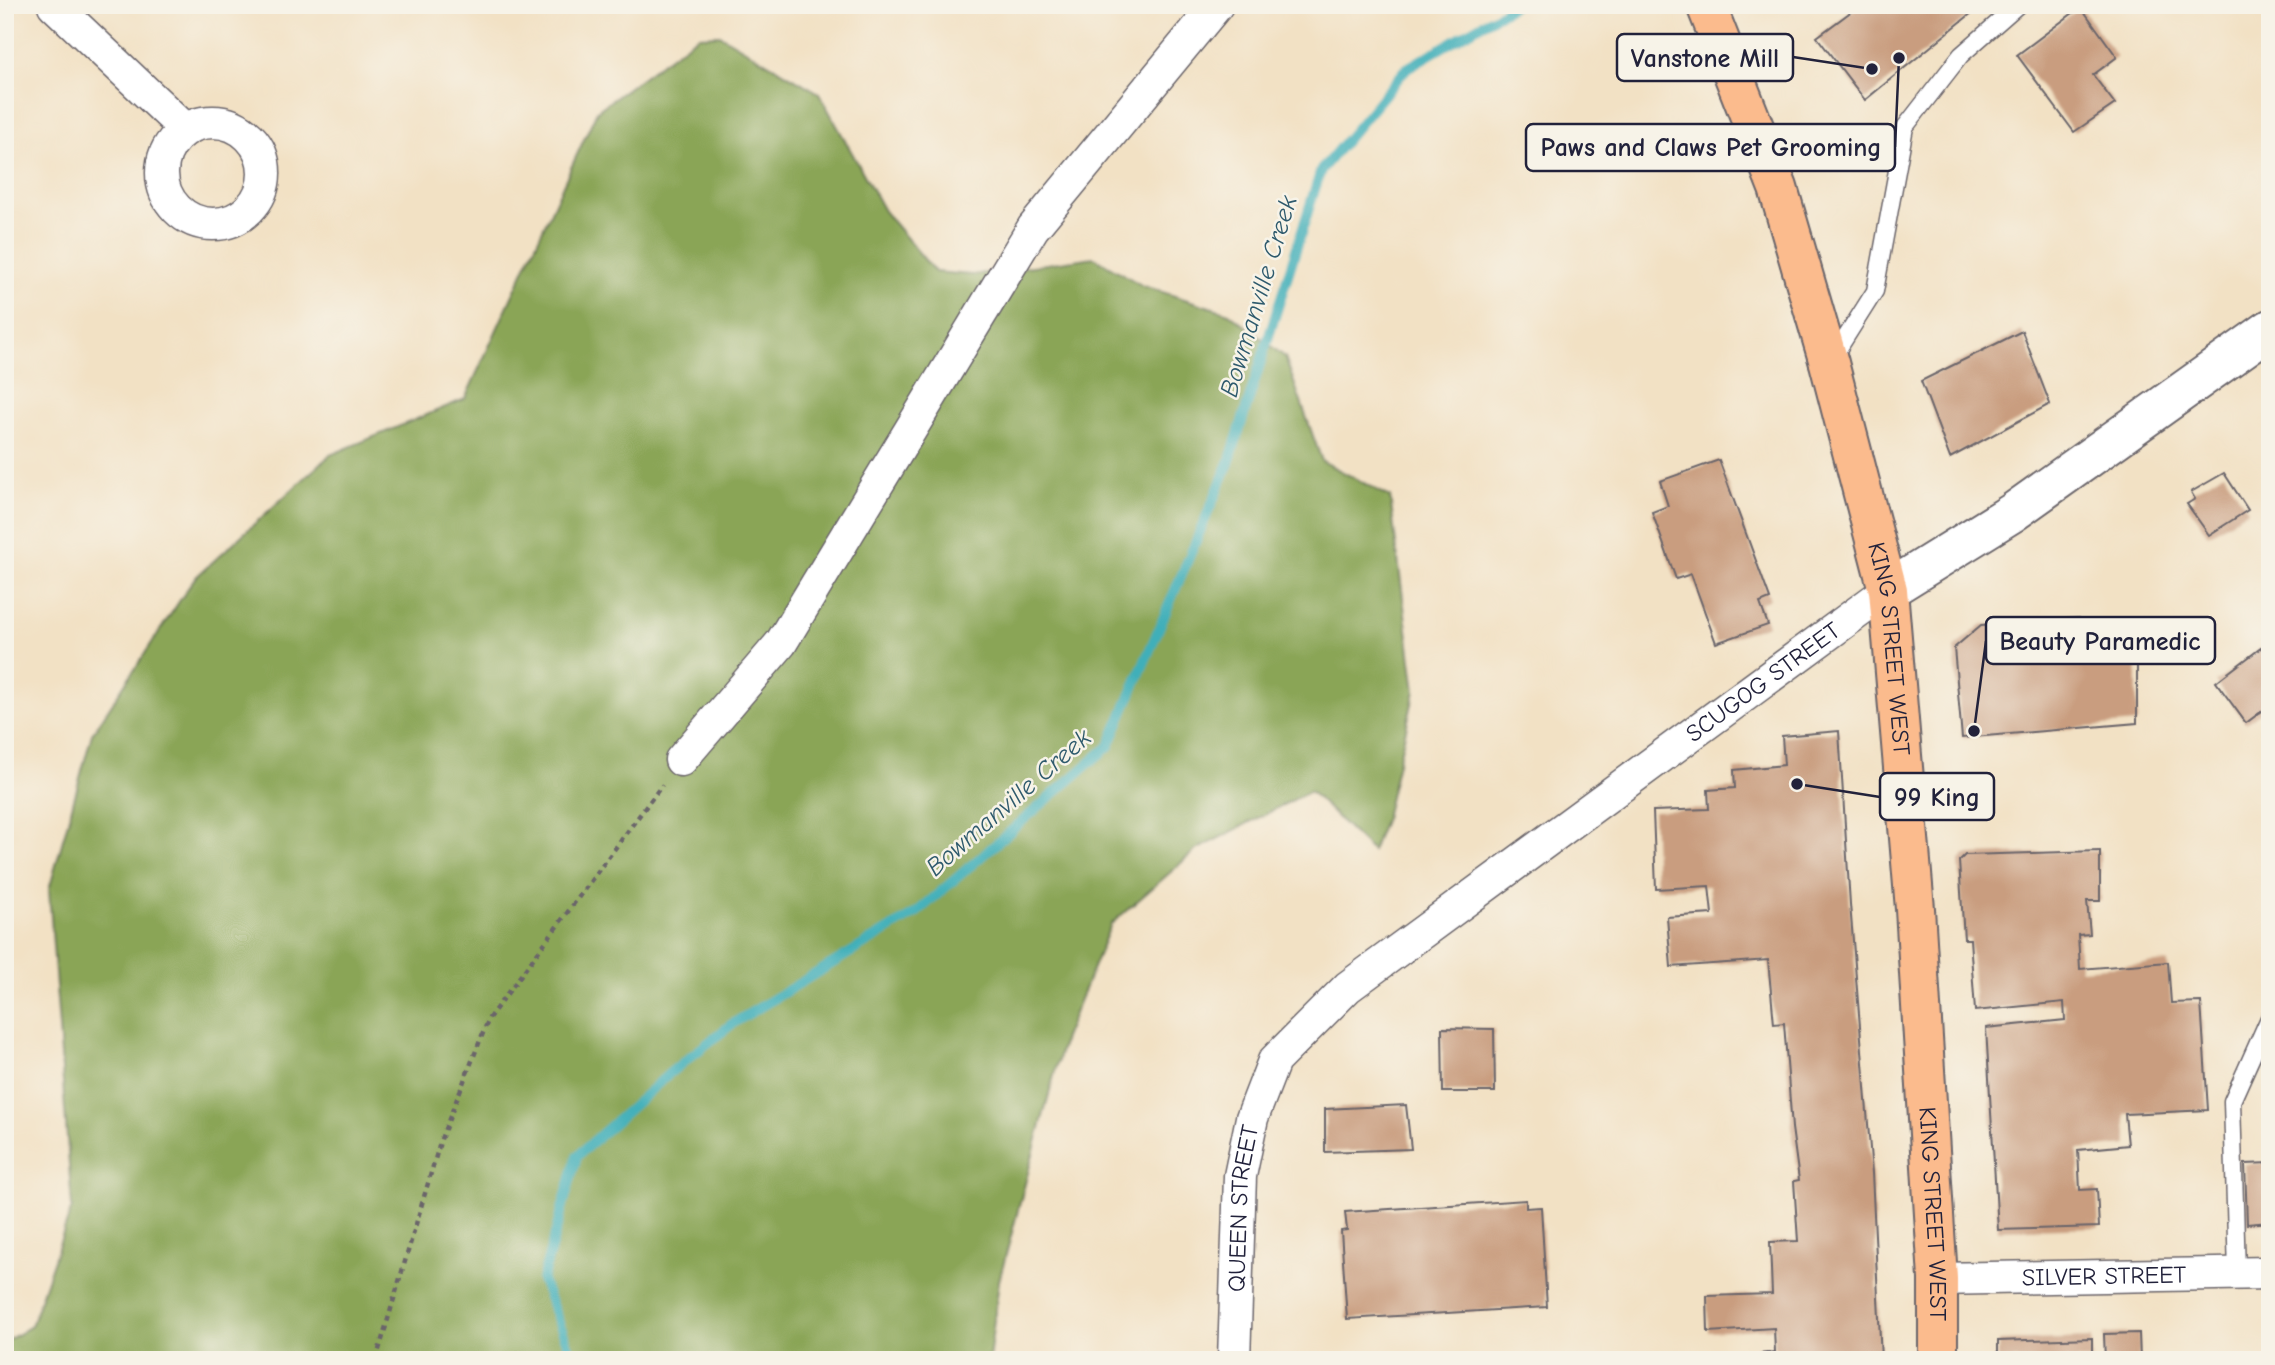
<svg xmlns="http://www.w3.org/2000/svg" width="2275" height="1365" font-family="'Comic Neue',sans-serif">
<style>
.forest{fill:#8aa556;stroke:#566448;stroke-width:2}
.lines{fill:none;stroke-linecap:round;stroke-linejoin:round}
.stream{stroke:#3fafb9;stroke-width:10}
.building{fill:#c99d7f}
.service-casing{stroke:#6b656b;stroke-width:19}
.minor-casing{stroke:#6b656b;stroke-width:35}
.tertiary-casing{stroke:#6b656b;stroke-width:42}
.primary-casing{stroke:#6b656b;stroke-width:42}
.path{stroke:#6b656b;stroke-width:4.5;stroke-dasharray:5 5;stroke-linecap:butt}
.service{stroke:#fff;stroke-width:16}
.minor{stroke:#fff;stroke-width:32}
.tertiary{stroke:#fff;stroke-width:38}
.primary{stroke:#fbbb8d;stroke-width:38}
.labels{text-anchor:middle;stroke-width:5;stroke-linejoin:round;paint-order:stroke}
.street-label{font-size:24px;fill:#22223b;stroke:#f7f3e8}
.water-label{font-size:26px;font-style:italic;fill:#2e5a6d;stroke:#f7f3e8}
.leader{fill:none;stroke:#22223b;stroke-width:2.5}
.callout-dot{fill:#22223b;stroke:#f7f3e8;stroke-width:2.5}
.callout{fill:#f7f3e8;stroke:#22223b;stroke-width:2.5}
.callout-label{font-size:26px;text-anchor:middle;font-weight:bold;fill:#22223b}
</style>
<rect width="100%" height="100%" fill="#f7f3e8"/>
<filter id="ink" filterUnits="userSpaceOnUse"><feTurbulence type="fractalNoise" baseFrequency=".0143" numOctaves="2"/><feDisplacementMap in="SourceGraphic" scale="14" xChannelSelector="R" yChannelSelector="G"/><feConvolveMatrix kernelMatrix="1 2 1 2 8 2 1 2 1" color-interpolation-filters="sRGB"/></filter>
<filter id="wash" filterUnits="userSpaceOnUse"><feTurbulence type="fractalNoise" baseFrequency=".00686" numOctaves="4" result="noise"/><feDisplacementMap in="SourceGraphic" scale="28" xChannelSelector="R" yChannelSelector="G"/><feGaussianBlur stdDeviation="1.57" result="paint"/><feColorMatrix in="noise" values="0 0 0 0 0 0 0 0 0 0 0 0 0 0 0 0 0 1.4 0 .05"/><feComposite in="paint" operator="in"/></filter>
<g filter="url(#wash)">
<rect width="100%" height="100%" fill="#f2e1c4"/>
<!-- forest -->
<path class="forest" d="M 720,35 L 819,93 L 884,211 L 935,272 L 972,275 L 1094,257 L 1143,286 L 1229,313 L 1285,357 L 1322,461 L 1390,497 L 1415,691 L 1385,818 L 1372,851 L 1310,791 L 1196,850 L 1111,924 L 1064,1038 L 999,1281 L 989,1360 L 5,1360 L 5,1342 L 31,1326 L 72,1207 L 49,890 L 92,734 L 194,579 L 330,455 L 465,399 L 597,111 L 698,36 Z"/>
<g class="lines">
<!-- stream -->
<path class="stream" d="M 574,1360 L 542,1280 L 577,1156 L 671,1072 L 732,1024 L 916,913 L 1109,746 L 1229,463 L 1321,170 L 1407,68 L 1515,5"/>
</g>
<g id="blocks">
<!-- building -->
<path class="building" d="M 1860,5 L 1977,5 L 1978,8 L 1865,100 L 1817,37 Z
M 2081,7 L 2117,57 L 2093,75 L 2115,104 L 2074,132 L 2017,55 Z
M 2022,331 L 2050,404 L 1950,458 L 1921,381 Z
M 1719,460 L 1770,599 L 1760,603 L 1768,625 L 1716,643 L 1691,574 L 1676,579 L 1652,512 L 1668,506 L 1660,481 Z
M 2224,473 L 2248,510 L 2209,535 L 2187,504 L 2195,499 L 2191,492 Z
M 2079,618 L 2080,635 L 2137,627 L 2137,723 L 1962,738 L 1954,648 L 1981,625 Z
M 2270,641 L 2270,705 L 2246,723 L 2216,682 Z
M 1839,731 L 1850,904 L 1872,1173 L 1881,1360 L 1760,1360 L 1760,1354 L 1775,1352 L 1774,1328 L 1708,1332 L 1707,1296 L 1772,1294 L 1770,1242 L 1798,1241 L 1794,1181 L 1799,1180 L 1792,1128 L 1784,1023 L 1774,1024 L 1768,960 L 1671,967 L 1667,917 L 1712,914 L 1709,886 L 1656,889 L 1653,811 L 1709,809 L 1708,790 L 1735,788 L 1734,770 L 1784,765 L 1782,736 Z
M 2100,851 L 2100,901 L 2087,901 L 2090,934 L 2078,935 L 2080,969 L 2168,962 L 2171,1003 L 2201,1002 L 2208,1110 L 2125,1114 L 2128,1145 L 2078,1150 L 2080,1190 L 2097,1189 L 2099,1227 L 1998,1230 L 1986,1028 L 2065,1020 L 2064,1002 L 1975,1011 L 1970,939 L 1964,939 L 1959,861 L 1965,855 Z
M 1442,1028 L 1494,1029 L 1495,1092 L 1443,1092 Z
M 1406,1105 L 1411,1149 L 1325,1152 L 1325,1109 Z
M 2270,1163 L 2270,1222 L 2247,1224 L 2245,1164 Z
M 1526,1200 L 1526,1208 L 1541,1207 L 1547,1307 L 1347,1319 L 1341,1231 L 1347,1230 L 1345,1212 Z
M 2139,1333 L 2140,1360 L 2105,1360 L 2104,1334 Z
M 2092,1338 L 2092,1360 L 1998,1360 L 1998,1341 Z"/>
</g>
</g>
<g filter="url(#ink)">
<use href="#blocks" fill-opacity="0" stroke="#6b656b" stroke-width="2"/>
<g class="lines">
<defs>
<path id="service" d="M 1832,359 L 1875,291 L 1905,127 L 1961,55 L 2018,5
M 2237,1274 L 2232,1101 L 2270,1016"/>
<g id="minor">
<path d="M 54,5 L 185,129"/>
<circle cx="213" cy="173" r="51"/>
<path d="M 681,760 L 781,643 L 1033,228 L 1217,5"/>
<path id="s1" d="M 1938,1279 L 2270,1273"/>
<path id="s2" d="M 1234,1360 L 1240,1176 L 1252,1118 L 1274,1061 L 1348,987 L 1888,590"/>
</g>
<path id="tertiary" d="M 1888,590 L 2012,513 L 2270,329"/>
<g id="primary">
<path id="s3" d="M 1706,5 L 1778,188 L 1829,363 L 1888,590 L 1915,909 L 1938,1279 L 1938,1360"/>
</g>
</defs>
<!-- service casing -->
<use href="#service" class="service-casing"/>
<!-- minor casing -->
<use href="#minor" class="minor-casing"/>
<!-- tertiary casing -->
<use href="#tertiary" class="tertiary-casing"/>
<!-- primary casing -->
<use href="#primary" class="primary-casing"/>
<!-- path -->
<path class="path" d="M 376,1360 L 441,1139 L 489,1018 L 662,785"/>
<!-- service -->
<use href="#service" class="service"/>
<!-- minor -->
<use href="#minor" class="minor"/>
<!-- tertiary -->
<use href="#tertiary" class="tertiary"/>
<!-- primary -->
<use href="#primary" class="primary"/>
</g>
</g>
<g class="labels">
<!-- street labels -->
<g class="street-label">
<text dy="8" stroke="none"><textPath href="#s3" startOffset="672">KING STREET WEST</textPath></text>
<text dy="8" stroke="none"><textPath href="#s2" startOffset="924">SCUGOG STREET</textPath></text>
<text dy="8" stroke="none"><textPath href="#s2" startOffset="152">QUEEN STREET</textPath></text>
<text dy="8" stroke="none"><textPath href="#s3" startOffset="1239">KING STREET WEST</textPath></text>
<text dy="8" stroke="none"><textPath href="#s1" startOffset="166">SILVER STREET</textPath></text>
</g>
<!-- water labels -->
<g class="water-label">
<text transform="translate(1258 296) rotate(-73)" y="9">Bowmanville Creek</text>
<text transform="translate(1008 802) rotate(-41)" y="9">Bowmanville Creek</text>
</g>
</g>
<!-- callouts -->
<path class="leader" d="M1872 69L1793 57M1899 58L1895 147M1974 731L1986 641M1797 784L1880 797"/>
<g class="callout-dot">
<circle cx="1872" cy="69" r="7"/>
<circle cx="1899" cy="58" r="7"/>
<circle cx="1974" cy="731" r="7"/>
<circle cx="1797" cy="784" r="7"/>
</g>
<g class="callout">
<rect x="1617" y="34" width="176" height="47" rx="7"/>
<rect x="1526" y="124" width="369" height="47" rx="7"/>
<rect x="1986" y="617" width="229" height="47" rx="7"/>
<rect x="1880" y="773" width="114" height="47" rx="7"/>
</g>
<g class="callout-label">
<text x="1705" y="67">Vanstone Mill</text>
<text x="1711" y="156">Paws and Claws Pet Grooming</text>
<text x="2100" y="650">Beauty Paramedic</text>
<text x="1937" y="806">99 King</text>
</g>
<!-- margin -->
<rect width="2275" height="1365" fill="none" stroke="#f7f3e8" stroke-width="28"/>
</svg>
